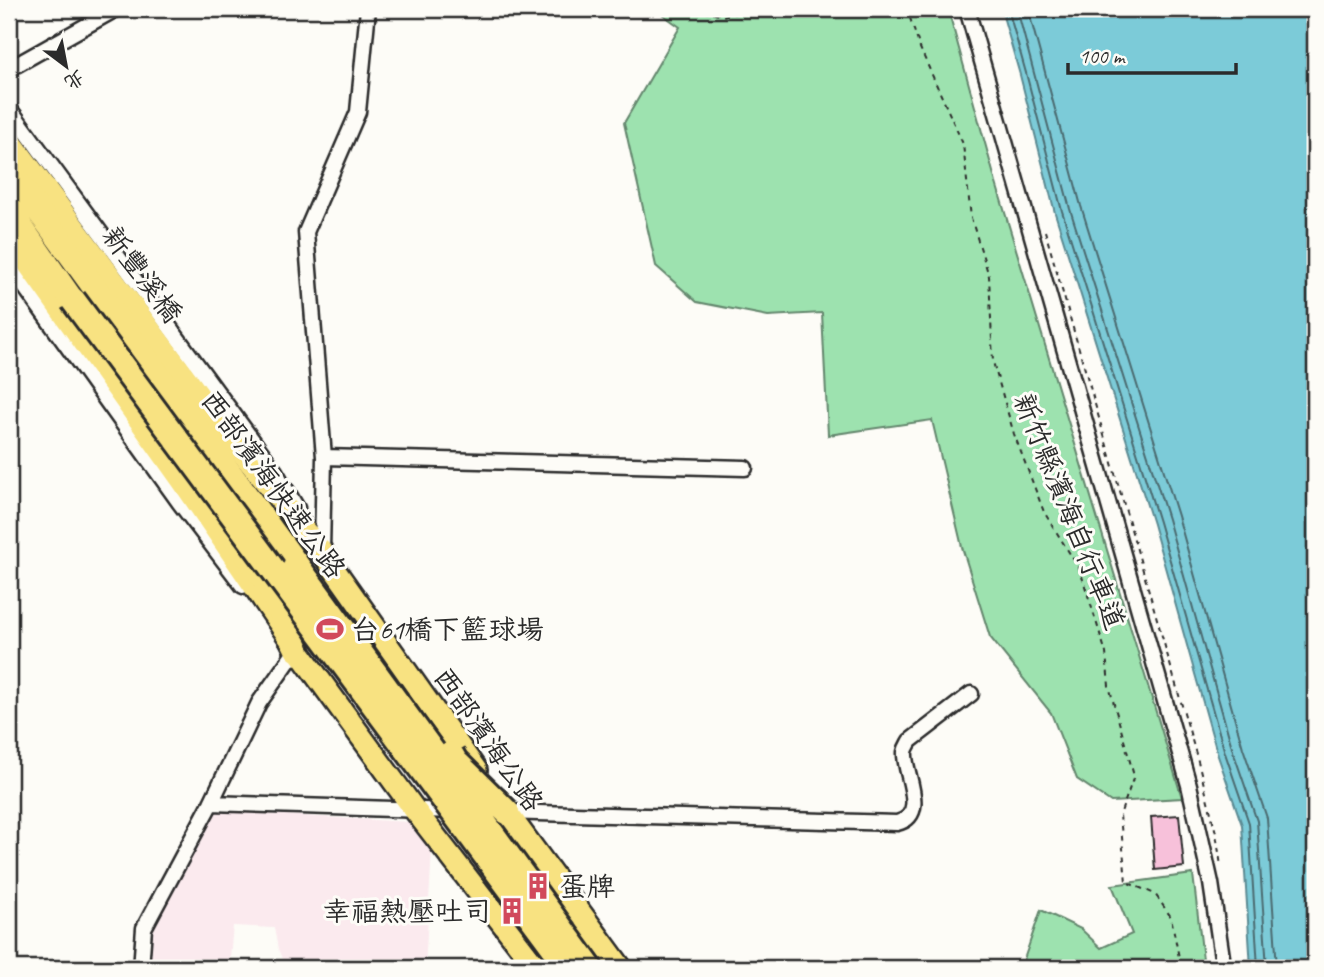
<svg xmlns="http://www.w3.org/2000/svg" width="1324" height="977" font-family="Caveat,'LXGW WenKai TC',sans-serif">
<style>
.built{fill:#fbeaee}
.green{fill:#9de2af;stroke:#64866d;stroke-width:2}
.water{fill:#7ccbd8;stroke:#5c8b93;stroke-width:2}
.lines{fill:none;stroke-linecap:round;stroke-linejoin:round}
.shore{stroke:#4b6b70;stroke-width:2}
.building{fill:#f7c1da;stroke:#2b2b2b;stroke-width:2}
.street-casing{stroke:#2b2b2b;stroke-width:19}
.primary-casing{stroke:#2b2b2b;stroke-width:26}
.highway-casing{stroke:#2b2b2b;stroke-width:30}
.path{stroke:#2b2b2b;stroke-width:2;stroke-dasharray:5 5;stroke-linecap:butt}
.street{stroke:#fdfcf7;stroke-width:14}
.primary{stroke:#f8e281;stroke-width:21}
.highway{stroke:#f8e281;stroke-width:24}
.highway-bridge-casing{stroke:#2b2b2b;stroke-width:30;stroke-linecap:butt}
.highway-bridge{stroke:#f8e281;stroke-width:24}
.labels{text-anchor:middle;stroke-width:6;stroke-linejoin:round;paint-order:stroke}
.street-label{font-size:28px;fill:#2b2b2b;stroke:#fdfcf7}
.poi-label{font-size:28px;fill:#2b2b2b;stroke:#fdfcf7;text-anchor:start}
</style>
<rect width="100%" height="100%" fill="#fdfcf7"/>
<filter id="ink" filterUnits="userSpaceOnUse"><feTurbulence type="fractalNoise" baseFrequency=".0143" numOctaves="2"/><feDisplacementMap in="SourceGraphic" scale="14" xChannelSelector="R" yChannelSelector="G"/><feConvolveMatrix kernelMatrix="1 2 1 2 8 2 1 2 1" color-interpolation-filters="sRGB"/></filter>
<g filter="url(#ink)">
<!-- built -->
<path class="built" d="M 214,811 L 409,822 L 432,850 L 425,968 L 286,968 L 278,949 L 274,928 L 233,926 L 229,968 L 148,968 L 150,927 Z"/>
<!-- green -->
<path class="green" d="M 655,9 L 948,9 L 996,183 L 1182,798 L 1111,802 L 1077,779 L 1051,713 L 990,637 L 962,547 L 932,420 L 828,435 L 822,313 L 768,316 L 697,302 L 656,266 L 624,123 L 680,27 Z
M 1193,874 L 1204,968 L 1021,968 L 1041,910 L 1081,929 L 1101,948 L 1132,934 L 1112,885 Z"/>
<!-- water -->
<path class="water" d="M 1001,9 L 1315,9 L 1315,968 L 1251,968 L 1242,825 L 1218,756 L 1153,524 L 1055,213 L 1020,75 Z"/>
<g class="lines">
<!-- shore -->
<path class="shore" d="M 1008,9 L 1026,73 L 1062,211 L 1159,522 L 1225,753 L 1249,823 L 1258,968
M 1017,9 L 1070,209 L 1168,519 L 1233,751 L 1257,821 L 1267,968
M 1028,9 L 1081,206 L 1178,516 L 1243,748 L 1267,818 L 1277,968"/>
</g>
<!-- building -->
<path class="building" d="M 1179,815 L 1184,867 L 1155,870 L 1151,817 Z"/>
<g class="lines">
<defs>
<path id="street" d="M 967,9 L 1189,785 L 1211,883 L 1222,957 L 1221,968
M 9,69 L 116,9
M 9,108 L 275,471 L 297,508
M 9,265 L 179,502 L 243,586
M 324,457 L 745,468
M 322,552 L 324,457 L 306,232 L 358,112 L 368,9
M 211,803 L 454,811
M 502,812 L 897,823 C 930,815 903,772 905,752 C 906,747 908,745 910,741 L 971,694
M 141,968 L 144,928 L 211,803 L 259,703 L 297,649 L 293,644"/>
<path id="primary" d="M 9,139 L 234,443 L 322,552 L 476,770
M 9,237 L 183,482 L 297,649 L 414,809 L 537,968
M 497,799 L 621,968"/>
<path id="highway" d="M 9,170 L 296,564
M 9,210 L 83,316
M 224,523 L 268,584 L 297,649"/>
</defs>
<!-- street casing -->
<use href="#street" class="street-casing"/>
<!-- primary casing -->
<use href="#primary" class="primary-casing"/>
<!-- highway casing -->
<use href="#highway" class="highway-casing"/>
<!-- path -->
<path class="path" d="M 694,9 L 723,16 L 756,9
M 907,9 L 920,48 L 963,144 L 971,218 L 989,276 L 993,362 L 1014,434 L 1044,512 L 1080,570 L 1106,653 L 1109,686 L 1134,776 L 1120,815 L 1126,882 L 1155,894 L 1171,917 L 1181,968
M 1045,231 L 1198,761 L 1216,833 L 1221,866"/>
<!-- street -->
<use href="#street" class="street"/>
<!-- primary -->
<use href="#primary" class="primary"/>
<!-- highway -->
<use href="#highway" class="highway"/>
<defs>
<path id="highway-bridge" d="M 73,300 L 569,968
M 296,564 L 590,968
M 451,754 L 455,761 L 507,812"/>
</defs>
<!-- highway-bridge casing -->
<use href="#highway-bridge" class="highway-bridge-casing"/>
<!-- highway-bridge -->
<use href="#highway-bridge" class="highway-bridge"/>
</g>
</g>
<!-- icons -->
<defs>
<symbol id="stadium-bare" viewBox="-9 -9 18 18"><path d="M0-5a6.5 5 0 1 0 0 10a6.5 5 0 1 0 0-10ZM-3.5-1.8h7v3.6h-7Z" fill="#d1495b" stroke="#fdfcf7" stroke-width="2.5" paint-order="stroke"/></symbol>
<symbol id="building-bare" viewBox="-9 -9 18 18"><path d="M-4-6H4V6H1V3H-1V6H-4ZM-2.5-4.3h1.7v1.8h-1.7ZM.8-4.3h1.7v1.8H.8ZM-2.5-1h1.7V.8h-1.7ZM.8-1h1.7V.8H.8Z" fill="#d1495b" stroke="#fdfcf7" stroke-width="2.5" paint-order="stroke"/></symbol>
</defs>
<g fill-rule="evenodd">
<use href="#stadium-bare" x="311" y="610" width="38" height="38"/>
<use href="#building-bare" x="519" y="867" width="38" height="38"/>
<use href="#building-bare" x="493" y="892" width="38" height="38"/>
</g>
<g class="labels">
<!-- street labels -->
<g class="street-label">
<text transform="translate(143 274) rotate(53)" y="10">新豐溪橋</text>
<text transform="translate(274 484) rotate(54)" y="10">西部濱海快速公路</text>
<text transform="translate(1070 511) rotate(68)" y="10">新竹縣濱海自行車道</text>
<text transform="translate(489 739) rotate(55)" y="10">西部濱海公路</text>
</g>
<!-- poi labels -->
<g class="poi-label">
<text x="351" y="639">台61橋下籃球場</text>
<text x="559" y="896">蛋牌</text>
<text x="491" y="921" text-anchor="end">幸福熱壓吐司</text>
</g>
</g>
<!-- margin -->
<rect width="1324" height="977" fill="none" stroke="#fdfcf7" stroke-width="35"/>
<rect x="18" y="18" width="1289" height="942" fill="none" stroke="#2b2b2b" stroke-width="2.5" filter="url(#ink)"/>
<!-- north arrow -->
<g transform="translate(66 66) rotate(148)" stroke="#fdfcf7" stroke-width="5" paint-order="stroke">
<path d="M0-5L12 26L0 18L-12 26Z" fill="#2b2b2b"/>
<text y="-10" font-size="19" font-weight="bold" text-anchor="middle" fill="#2b2b2b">北</text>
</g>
<!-- scale -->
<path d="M1068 63v10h168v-10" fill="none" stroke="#2b2b2b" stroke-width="3.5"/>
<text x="1079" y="63" font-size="21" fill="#2b2b2b" stroke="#fdfcf7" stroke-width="5" paint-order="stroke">100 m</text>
</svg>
